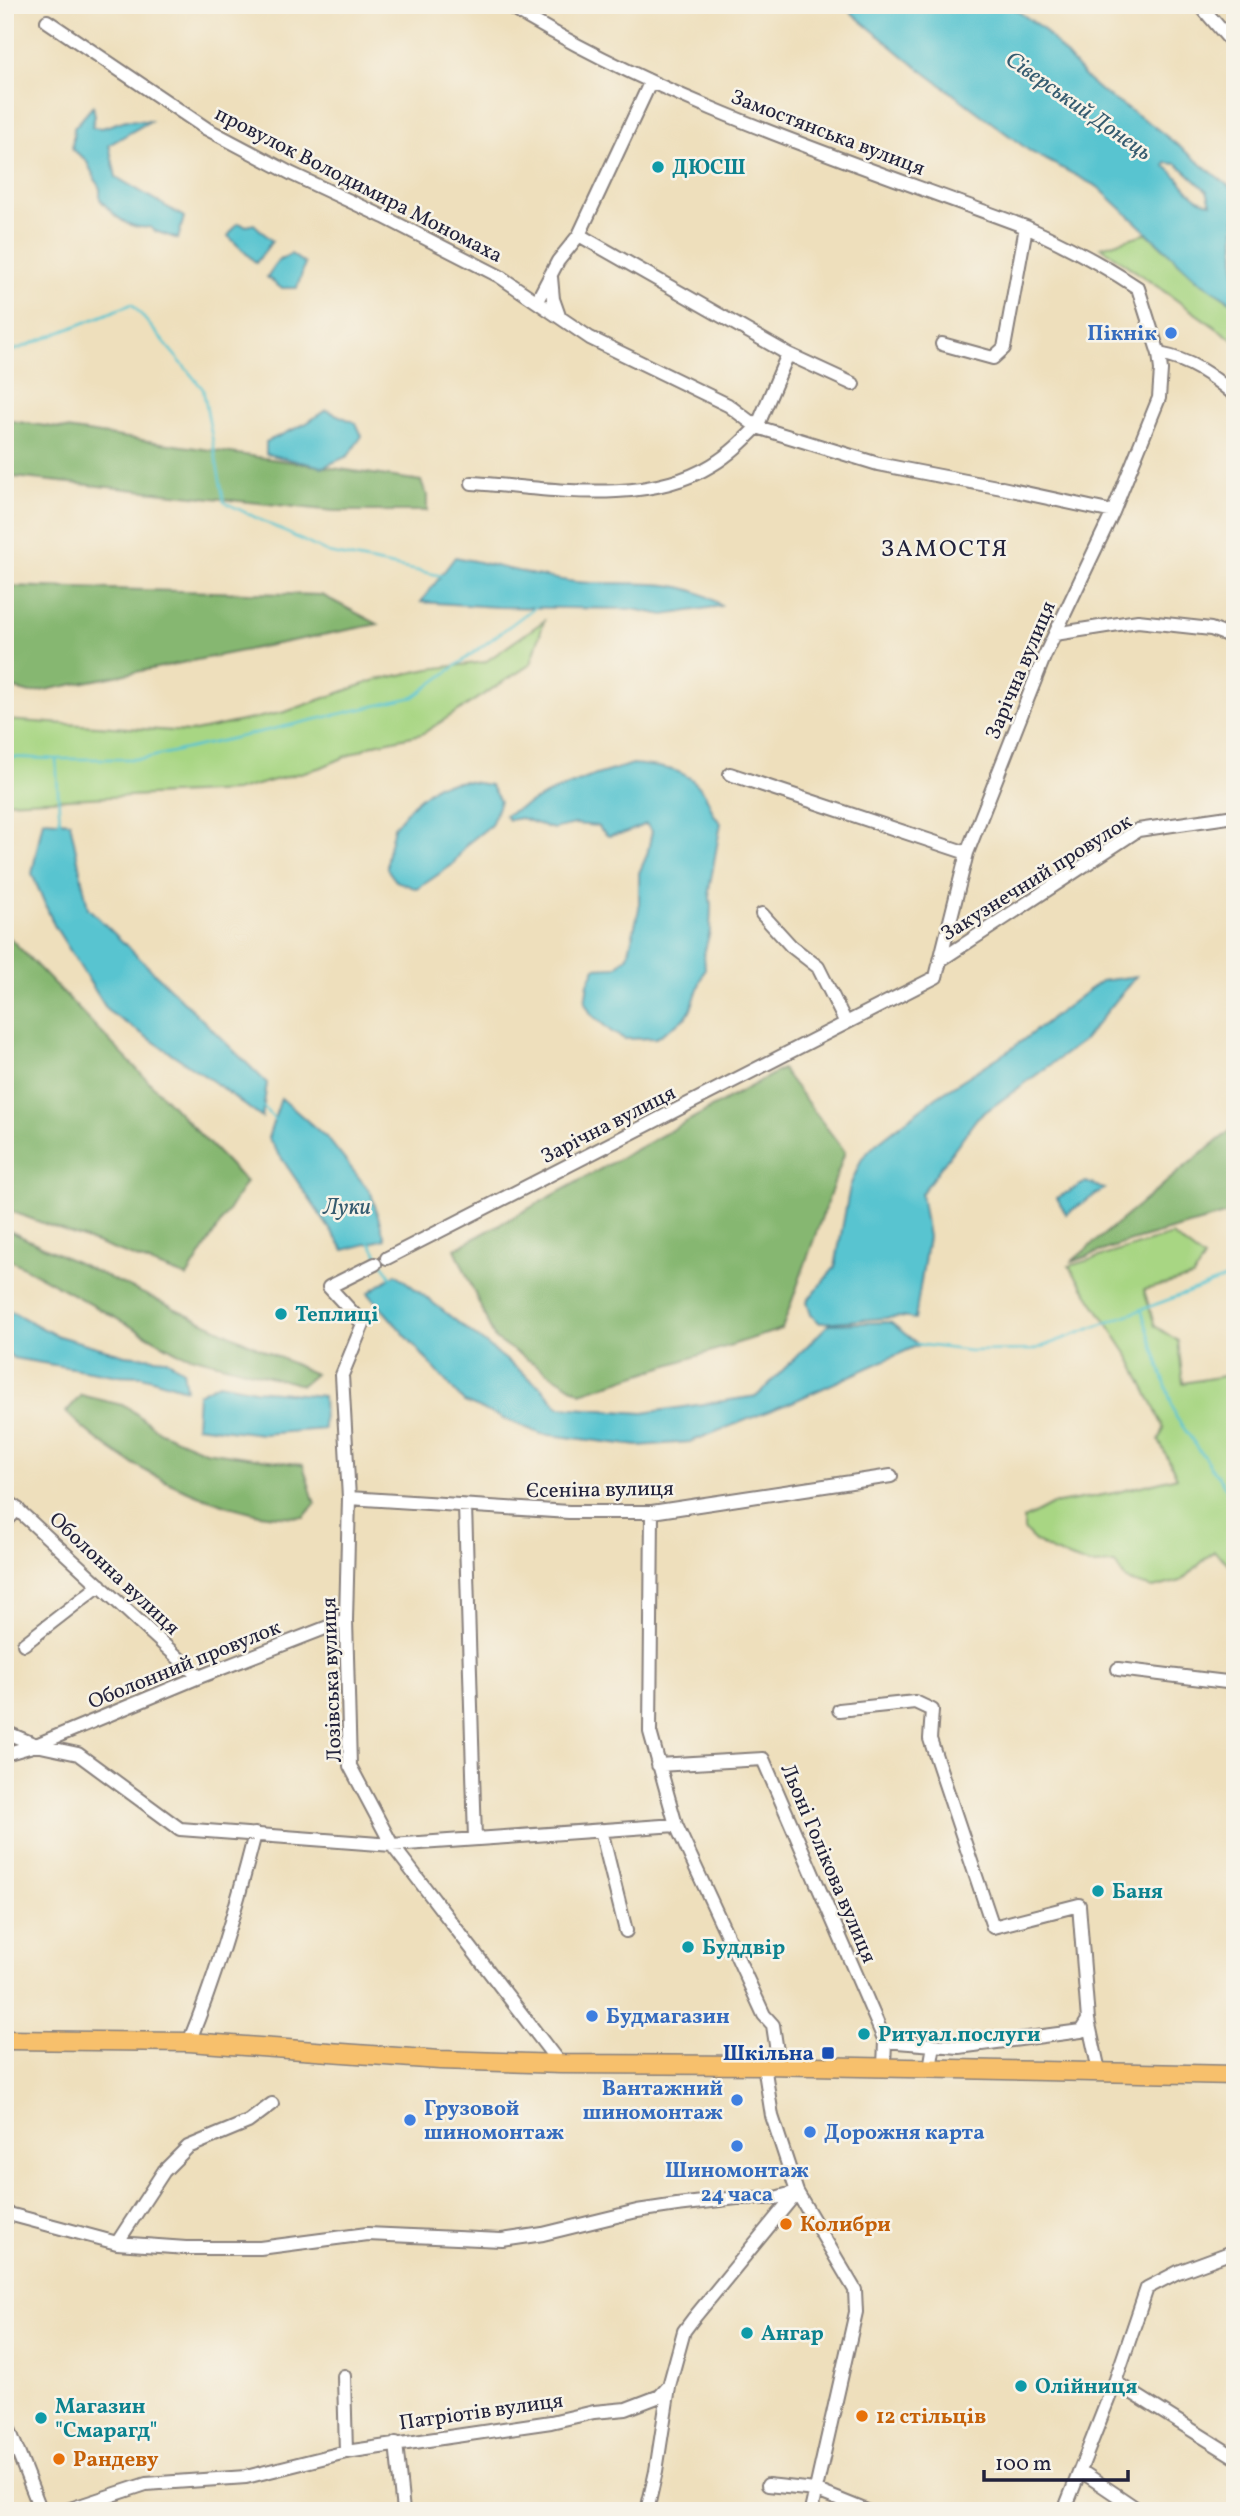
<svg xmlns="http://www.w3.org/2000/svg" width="1240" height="2516" font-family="Vollkorn,serif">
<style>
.green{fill:#a8d683;stroke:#657c5f;stroke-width:2}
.forest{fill:#86b771;stroke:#546c56;stroke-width:2}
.water{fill:#58c4d0;stroke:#3d7386;stroke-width:2;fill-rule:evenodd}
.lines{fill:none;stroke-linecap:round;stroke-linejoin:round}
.stream{stroke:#58c4d0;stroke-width:2.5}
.minor-casing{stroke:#88807c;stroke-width:16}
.highway-casing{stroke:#88807c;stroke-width:21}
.minor{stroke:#fff;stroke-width:12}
.highway{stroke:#f7c06c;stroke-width:18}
.culture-dot{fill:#0f9aa8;stroke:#f7f3e8;stroke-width:2.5}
.shop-dot{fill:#3f7fe0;stroke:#f7f3e8;stroke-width:2.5}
.transit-dot{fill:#1a4fb4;stroke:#f7f3e8;stroke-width:2.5}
.food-dot{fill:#e8710a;stroke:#f7f3e8;stroke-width:2.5}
.labels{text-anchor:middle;stroke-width:5;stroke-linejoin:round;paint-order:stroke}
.street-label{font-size:21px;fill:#22223b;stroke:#f7f3e8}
.culture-label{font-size:21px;font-weight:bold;fill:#0d838f;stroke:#f7f3e8;text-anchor:start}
.shop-label{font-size:21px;font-weight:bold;fill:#366cbe;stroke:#f7f3e8;text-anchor:start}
.transit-label{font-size:21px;font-weight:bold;fill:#164399;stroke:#f7f3e8;text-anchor:end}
.food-label{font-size:21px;font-weight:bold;fill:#c56008;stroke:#f7f3e8;text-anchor:start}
.water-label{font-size:23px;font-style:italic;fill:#355b6f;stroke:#f7f3e8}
.quarter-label{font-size:24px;letter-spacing:2px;fill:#22223b;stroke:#f7f3e8}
</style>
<rect width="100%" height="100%" fill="#f7f3e8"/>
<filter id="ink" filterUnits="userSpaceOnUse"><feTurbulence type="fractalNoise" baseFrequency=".0143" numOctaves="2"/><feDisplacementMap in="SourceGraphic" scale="14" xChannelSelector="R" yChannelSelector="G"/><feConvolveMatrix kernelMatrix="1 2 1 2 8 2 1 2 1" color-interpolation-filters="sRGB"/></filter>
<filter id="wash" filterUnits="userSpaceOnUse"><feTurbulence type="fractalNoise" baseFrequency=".00686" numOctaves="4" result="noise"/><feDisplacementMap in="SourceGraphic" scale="28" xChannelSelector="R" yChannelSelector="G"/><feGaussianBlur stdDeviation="1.57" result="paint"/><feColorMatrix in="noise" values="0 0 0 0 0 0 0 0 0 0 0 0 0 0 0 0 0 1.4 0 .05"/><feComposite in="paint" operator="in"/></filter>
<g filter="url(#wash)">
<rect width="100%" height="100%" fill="#eedfbc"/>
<!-- green -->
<path class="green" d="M 1147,233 L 1199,281 L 1235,304 L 1235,341 L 1101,247 Z
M 544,621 L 531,664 L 422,734 L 375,744 L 322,767 L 235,791 L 5,802 L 5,720 L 190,732 L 285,712 L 376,680 L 429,669 L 485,662 Z
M 1172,1235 L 1204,1259 L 1193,1277 L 1144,1290 L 1155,1326 L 1178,1341 L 1183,1383 L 1235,1374 L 1235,1569 L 1214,1551 L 1181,1581 L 1153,1588 L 1127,1581 L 1115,1564 L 1090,1565 L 1054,1552 L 1035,1541 L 1024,1530 L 1024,1519 L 1053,1504 L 1114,1493 L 1177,1477 L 1159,1441 L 1164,1428 L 1130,1358 L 1069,1266 Z"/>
<!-- forest -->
<path class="forest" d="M 5,420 L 421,481 L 427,495 L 427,511 L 334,511 L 5,476 Z
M 5,586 L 322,595 L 378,624 L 30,693 L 5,686 Z
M 5,933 L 246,1182 L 187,1277 L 5,1209 Z
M 782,1069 L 845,1152 L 782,1329 L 581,1393 L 495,1339 L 455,1249 Z
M 1235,1127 L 1235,1212 L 1128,1242 L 1071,1262 L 1182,1169 Z
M 5,1229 L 315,1374 L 302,1385 L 179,1353 L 5,1257 Z
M 81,1395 L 126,1406 L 160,1432 L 205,1451 L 303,1465 L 315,1504 L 304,1517 C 288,1516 271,1517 255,1513 C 187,1497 116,1462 66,1412 Z"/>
<!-- water -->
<path class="water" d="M 842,5 L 1009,5 L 1043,29 L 1088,80 L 1102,92 L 1151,124 L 1235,191 L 1235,304 L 1199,281 L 1098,187 L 1031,152 L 908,60 ZM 1166,163 L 1177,164 L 1182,168 L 1207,191 L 1211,203 C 1190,201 1181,176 1165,166 Z
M 93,106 L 95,116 L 92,127 L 102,128 L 126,120 L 150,121 L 109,145 L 116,177 L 184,217 L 178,239 L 155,231 L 150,227 C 128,230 113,215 100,199 L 100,189 L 86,160 L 72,149 L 74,128 Z
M 238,223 L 247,226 L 254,224 L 272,241 L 256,263 L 228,236 Z
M 291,254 L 305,264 L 297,288 L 281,288 L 267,277 L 278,261 Z
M 326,410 L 356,423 L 362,436 L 348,456 L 323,467 L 266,454 L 266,442 L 305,424 Z
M 455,557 C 495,565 536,577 576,582 C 622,587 683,574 721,606 L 664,615 L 632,609 L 497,607 L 421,602 Z
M 633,764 C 664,767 692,768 708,800 C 712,810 713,816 721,823 L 709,890 L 711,905 L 710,931 L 704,954 L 705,968 L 691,1009 L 685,1018 L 656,1038 L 625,1039 L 613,1033 L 591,1014 L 585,1003 L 588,983 L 595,968 L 616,967 L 628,956 L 639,909 L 639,873 L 647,855 L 652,831 L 646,824 L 625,833 L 608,836 L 597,826 L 575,824 L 553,829 L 521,818 L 509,820 L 505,815 L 550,793 L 593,776 Z
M 464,781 L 490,785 L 500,801 L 491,825 L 467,844 L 452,865 L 417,889 L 396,881 L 387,869 L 387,857 L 394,827 L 413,804 L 437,785 Z
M 43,820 L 70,822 L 88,908 L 267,1083 L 262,1118 L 214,1082 L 108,1011 L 54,925 L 32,874 Z
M 1136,976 L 1083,1041 L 977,1118 L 921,1194 L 928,1237 L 915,1319 L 899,1317 L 820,1323 L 811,1315 L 807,1301 L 835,1267 L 850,1186 L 862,1158 L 876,1144 L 936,1097 L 1011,1049 L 1101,981 Z
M 281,1098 L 328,1139 L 371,1193 L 385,1239 L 344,1250 L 268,1138 Z
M 1086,1182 L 1104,1189 L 1066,1214 L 1057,1198 Z
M 396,1274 L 542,1388 L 559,1407 L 643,1413 L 757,1396 L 829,1324 L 890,1322 L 919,1345 L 792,1402 L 690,1442 L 638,1446 L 541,1434 L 464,1402 L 368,1293 Z
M 5,1308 L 55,1335 L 125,1355 L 165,1359 L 183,1370 L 186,1389 L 142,1376 L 113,1375 L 13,1358 L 5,1351 Z
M 219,1383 L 255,1390 L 323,1396 L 324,1429 L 262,1434 L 196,1426 L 198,1394 Z"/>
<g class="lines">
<!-- stream -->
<path class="stream" d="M 5,354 L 132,304 L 203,389 L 224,502 L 328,553 L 443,576
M 5,757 L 56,759 L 60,825
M 57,759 L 142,759 L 414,697 L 535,607
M 263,1106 L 275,1120
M 369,1241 L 393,1280
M 1141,1309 L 1176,1417 L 1235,1501
M 916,1344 L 970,1351 L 1033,1350 L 1235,1275"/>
</g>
</g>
<g filter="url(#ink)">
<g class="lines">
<defs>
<path id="minor" d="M 1200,5 L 1235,46
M 47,21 L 207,129 L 292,174 L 384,217 L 499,276 L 590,338 L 728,405 L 757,427 L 788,354 L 579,235
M 551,277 L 553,299 L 559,316
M 537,301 L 558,261 L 579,235 L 650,83
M 942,344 L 993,358 L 1004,348 L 1026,227
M 788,354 L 853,384
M 1159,354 C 1191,360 1211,375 1235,395
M 472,483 C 548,488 644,507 712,465 C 729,455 743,441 757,427 L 878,464 L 1002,488 L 1113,512
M 1055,634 L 1138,621 L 1211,629 L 1235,638
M 730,774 L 967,853
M 762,914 L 791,946 L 818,967 L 846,1023
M 942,959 L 1138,830 L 1235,816
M 387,1258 L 936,977 L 967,853 L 1044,657 L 1113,512 L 1159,398 L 1161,370 L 1159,354 L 1138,288 C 1102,264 1066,245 1026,227 C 850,161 667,104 507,5
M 375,1264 L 329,1287 L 363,1324 L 342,1375 L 349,1498 L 346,1620 L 350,1766 L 392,1845 L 560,2064
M 5,1498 L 199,1677
M 349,1498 L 569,1512 L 652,1512 L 891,1476
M 465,1506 L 475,1839
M 652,1512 L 650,1732 L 676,1825 L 764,2015 L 773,2025 L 779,2065
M 5,1522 L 18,1509
M 24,1644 L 100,1585
M 1118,1669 L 1235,1683
M 839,1710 L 915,1702 L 932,1710 L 930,1739 L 993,1927 L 1079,1905 L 1088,2020 L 1099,2071
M 5,1732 L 36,1745 L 78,1754 L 180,1829 L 392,1845 L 676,1825
M 5,1754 L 36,1745 L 199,1677 L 346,1620
M 658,1765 L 763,1759 L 885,2041 L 884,2067
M 601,1830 L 626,1931
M 885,2041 L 934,2045
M 189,2042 C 217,1974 237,1905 255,1834
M 764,2065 L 772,2116 L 797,2192 L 855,2290 L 856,2312 L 811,2511
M 930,2068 L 934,2045 L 959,2047 L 1081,2031 L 1088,2020
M 5,2213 L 117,2243 L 186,2248 L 260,2248 L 367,2234 L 502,2240 L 543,2234 L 637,2211 L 677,2205 L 737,2198 L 775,2198 L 797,2192
M 117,2243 L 164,2171 L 188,2147 L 248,2122 L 272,2104
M 344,2376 L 346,2452
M 1115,2382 L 1235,2457
M 5,2419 L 41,2511
M 396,2443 L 403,2511
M 1081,2471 L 1140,2511
M 768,2485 L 815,2490 L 867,2511
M 64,2511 L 146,2484 L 246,2477 L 346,2452 L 551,2422 L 594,2412 L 626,2409 L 660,2396 L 669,2386 L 684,2331 L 693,2319 L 797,2192
M 647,2511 L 656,2471 L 669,2387
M 1064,2511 L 1115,2382 L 1147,2288 L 1178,2272 L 1235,2251"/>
<path id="highway" d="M 5,2040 L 189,2042 L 440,2060 L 560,2064 L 764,2065 L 1235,2075"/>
</defs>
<!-- minor casing -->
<use href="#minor" class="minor-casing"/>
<!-- highway casing -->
<use href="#highway" class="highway-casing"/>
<!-- minor -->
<use href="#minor" class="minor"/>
<!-- highway -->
<use href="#highway" class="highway"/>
</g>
</g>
<!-- markers -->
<g class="culture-dot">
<circle cx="658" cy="167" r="7"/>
<circle cx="281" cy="1314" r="7"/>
<circle cx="1098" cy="1891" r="7"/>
<circle cx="688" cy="1947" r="7"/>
<circle cx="864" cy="2034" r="7"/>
<circle cx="747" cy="2333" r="7"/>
<circle cx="1021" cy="2386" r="7"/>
<circle cx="41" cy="2418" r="7"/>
</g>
<g class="shop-dot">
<circle cx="1171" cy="333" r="7"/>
<circle cx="592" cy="2016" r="7"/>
<circle cx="737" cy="2100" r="7"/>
<circle cx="410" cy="2120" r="7"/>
<circle cx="810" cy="2132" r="7"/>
<circle cx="737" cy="2146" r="7"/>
</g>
<rect class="transit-dot" x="821" y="2046" width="14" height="14" rx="3.5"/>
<g class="food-dot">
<circle cx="786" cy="2224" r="7"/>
<circle cx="862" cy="2416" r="7"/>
<circle cx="59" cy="2459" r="7"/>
</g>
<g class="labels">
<!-- street labels -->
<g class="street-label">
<text transform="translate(828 132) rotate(21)" y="7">Замостянська вулиця</text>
<text transform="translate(359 184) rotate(27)" y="7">провулок Володимира Мономаха</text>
<text transform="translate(1020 670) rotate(-67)" y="7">Зарічна вулиця</text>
<text transform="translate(1036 877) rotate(-32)" y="7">Закузнечний провулок</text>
<text transform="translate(608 1124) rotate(-27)" y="7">Зарічна вулиця</text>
<text transform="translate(600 1489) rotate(-1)" y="7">Єсеніна вулиця</text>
<text transform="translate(115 1573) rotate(43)" y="7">Оболонна вулиця</text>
<text transform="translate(184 1664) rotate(-22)" y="7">Оболонний провулок</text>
<text transform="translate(331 1680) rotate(-92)" y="7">Лозівська вулиця</text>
<text transform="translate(829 1863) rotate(67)" y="7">Льоні Голікова вулиця</text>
<text transform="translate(481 2411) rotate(-8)" y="7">Патріотів вулиця</text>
</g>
<!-- culture labels -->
<g class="culture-label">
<text x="672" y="174">ДЮСШ</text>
<text x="295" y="1321">Теплиці</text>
<text x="1112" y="1898">Баня</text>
<text x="702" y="1954">Буддвір</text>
<text x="878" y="2041">Ритуал.послуги</text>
<text x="761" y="2340">Ангар</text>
<text x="1035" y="2393">Олійниця</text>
<text x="55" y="2413">Магазин<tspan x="55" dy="24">"Смарагд"</tspan></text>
</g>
<!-- shop labels -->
<g class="shop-label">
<text x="1157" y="340" text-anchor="end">Пікнік</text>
<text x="606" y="2023">Будмагазин</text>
<text x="723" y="2095" text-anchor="end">Вантажний<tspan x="723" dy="24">шиномонтаж</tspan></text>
<text x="424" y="2115">Грузовой<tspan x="424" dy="24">шиномонтаж</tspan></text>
<text x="824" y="2139">Дорожня карта</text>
<text x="737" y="2177" text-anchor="middle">Шиномонтаж<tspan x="737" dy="24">24 часа</tspan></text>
</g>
<!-- transit labels -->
<g class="transit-label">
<text x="814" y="2060">Шкільна</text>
</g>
<!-- food labels -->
<g class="food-label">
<text x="800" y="2231">Колибри</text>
<text x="876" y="2423">12 стільців</text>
<text x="73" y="2466">Рандеву</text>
</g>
<!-- water labels -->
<g class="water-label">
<text transform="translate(1079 105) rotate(35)" y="8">Сіверський Донець</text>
<text x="347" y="1214">Луки</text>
</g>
<!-- quarter labels -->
<g class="quarter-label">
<text x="945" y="556">ЗАМОСТЯ</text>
</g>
</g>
<!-- margin -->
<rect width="1240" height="2516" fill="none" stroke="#f7f3e8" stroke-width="28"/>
<!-- scale -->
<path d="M984 2470v10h144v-10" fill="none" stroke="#22223b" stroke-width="3.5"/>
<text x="995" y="2470" font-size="21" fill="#22223b" stroke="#f7f3e8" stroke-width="5" paint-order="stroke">100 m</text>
</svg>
